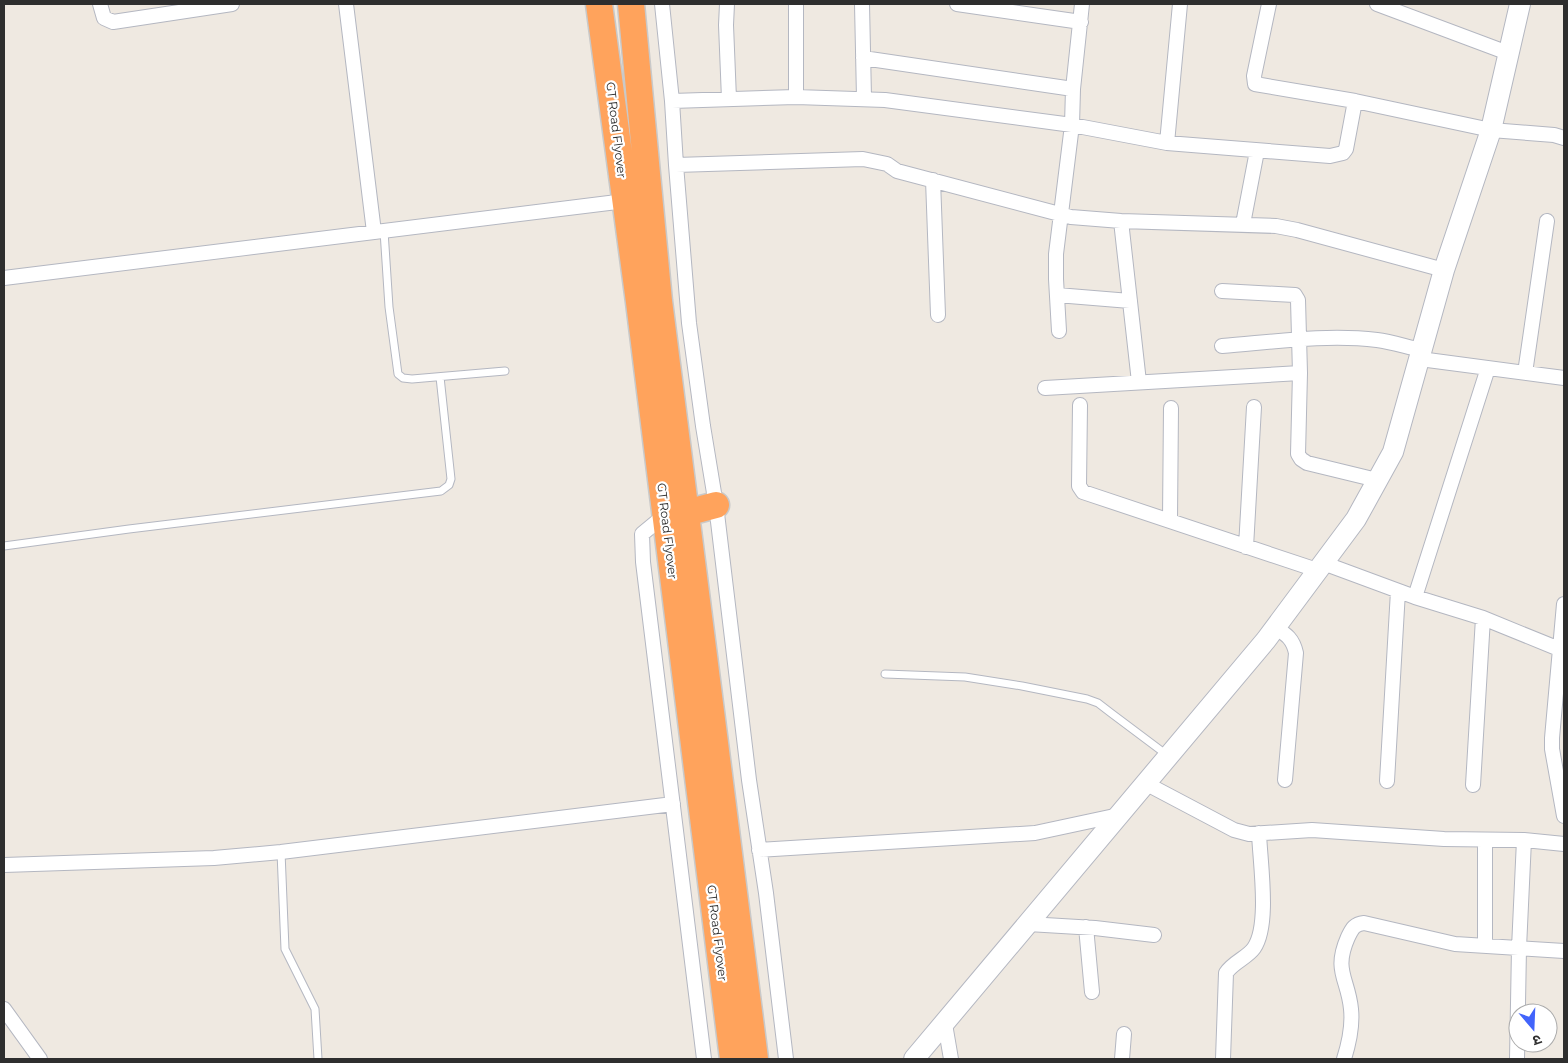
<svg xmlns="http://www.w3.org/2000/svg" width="1568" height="1063" font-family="Montserrat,'Noto Sans Devanagari',sans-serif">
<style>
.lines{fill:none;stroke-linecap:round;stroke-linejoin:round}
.lane-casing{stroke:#b4b7c1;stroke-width:9}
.street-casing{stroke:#b4b7c1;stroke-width:16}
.secondary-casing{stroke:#b4b7c1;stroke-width:22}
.highway-casing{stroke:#c9c9c9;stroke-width:29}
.lane{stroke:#fff;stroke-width:7}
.street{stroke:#fff;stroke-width:14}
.secondary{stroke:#fff;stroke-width:20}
.highway{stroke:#ffa35c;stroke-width:26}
.labels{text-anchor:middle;stroke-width:4.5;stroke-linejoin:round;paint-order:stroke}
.street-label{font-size:12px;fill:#2e2e2e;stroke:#fff}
</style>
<rect width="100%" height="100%" fill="#efe9e1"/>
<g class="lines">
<defs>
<path id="lane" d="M 384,231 L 389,307 L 398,374 L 403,378 L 412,379 L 505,371
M 4,546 L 129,529 L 441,491 L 449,485 L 451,479 L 440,377
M 885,674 L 965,677 L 1022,686 L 1087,699 L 1098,703 L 1111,713 L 1167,755
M 281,852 L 285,949 L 315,1009 L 318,1059"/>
<path id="street" d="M 100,4 L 104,18 L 113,22 L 232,4
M 346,4 L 374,232
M 662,4 L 672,101 L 676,165 L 689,323 L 703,426 L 716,505 L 749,780 L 766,893 L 786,1059
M 727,4 L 726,25 L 729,99
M 796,4 L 796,97
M 862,4 L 864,98
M 957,4 L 1081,22
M 1269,4 L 1254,76 L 1255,84 L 1355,101 L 1491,130 L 1554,135 L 1564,138
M 1377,4 L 1508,53
M 863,58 L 1073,89
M 672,101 L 796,97 L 885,100 L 1072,125 L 1167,143 L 1330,156 L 1343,153 L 1346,149 L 1355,101
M 1167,143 L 1180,4
M 676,165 L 863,159 L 887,164 L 897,171 L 1071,217 L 1121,221 L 1276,226 L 1297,230 L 1444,270
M 933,180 L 938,315
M 1121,221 L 1139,382
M 1243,224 L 1257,151
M 4,278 L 625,201
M 1222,291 L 1295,295 L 1298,300 L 1300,373 L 1298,454 L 1301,459 L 1307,463 L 1377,480
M 1057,295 L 1130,301
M 1059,331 L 1056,279 L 1056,254 L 1072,125 L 1073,89 L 1082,4
M 1222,346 C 1273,342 1326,334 1377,340 C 1392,342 1407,347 1422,350
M 1420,359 L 1564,378
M 1525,373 L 1547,221
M 1045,388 L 1300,373
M 1080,405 L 1079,486 L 1083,492 L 1317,570
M 665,515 L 642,534 L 643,562 L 704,1059
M 1170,520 L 1171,408
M 1246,547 L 1254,407
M 1323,563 L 1415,597 L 1483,618 L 1564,651
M 1415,597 L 1488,368
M 1564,604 L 1552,738 L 1552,749 L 1564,816
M 1275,627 C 1287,635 1293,639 1296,653 L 1285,780
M 1387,781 L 1398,591
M 1145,783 L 1234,830 L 1249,834 L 1312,830 L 1444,839 L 1524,840 L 1564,844
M 1473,785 L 1483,618
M 759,850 L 1035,833 L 1119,815
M 4,865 L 214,858 L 281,852 L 673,804
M 1028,924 L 1095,928 L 1154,935
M 1086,927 L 1092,992
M 1485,946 L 1485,840
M 4,1009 L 40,1059
M 945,1024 L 951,1059
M 1122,1059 L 1124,1034
M 1223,1059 L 1226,973 C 1233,962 1247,958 1254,948 C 1270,925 1260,862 1259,833
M 1344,1059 C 1349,1043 1353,1027 1351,1009 C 1348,978 1333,971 1348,937 C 1352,929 1354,924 1364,923 L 1455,944 L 1564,951
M 1517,1059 L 1519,948 L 1524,840"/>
<path id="secondary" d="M 914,1059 L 1266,640 L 1356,519 L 1393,452 L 1444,270 L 1491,130 L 1520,4"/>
<path id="highway" d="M 599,4 L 639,302 L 733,1059
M 631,4 L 659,301 L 755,1059
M 686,513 L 716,505"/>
</defs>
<!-- lane casing -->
<use href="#lane" class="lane-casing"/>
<!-- street casing -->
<use href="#street" class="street-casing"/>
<!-- secondary casing -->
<use href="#secondary" class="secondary-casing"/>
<!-- highway casing -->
<use href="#highway" class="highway-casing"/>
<!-- lane -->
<use href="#lane" class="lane"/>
<!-- street -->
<use href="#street" class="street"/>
<!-- secondary -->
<use href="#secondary" class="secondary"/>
<!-- highway -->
<use href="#highway" class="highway"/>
</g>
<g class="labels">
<!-- street labels -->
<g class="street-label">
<text transform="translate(616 130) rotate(83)" y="4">GT Road Flyover</text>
<text transform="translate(667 531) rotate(83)" y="4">GT Road Flyover</text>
<text transform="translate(717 933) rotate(83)" y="4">GT Road Flyover</text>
</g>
</g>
<!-- border -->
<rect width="1568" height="1063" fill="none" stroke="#2e2e2e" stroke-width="10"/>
<!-- north arrow -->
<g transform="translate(1533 1028) rotate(161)"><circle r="24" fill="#ffffff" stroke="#ababab"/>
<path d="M0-4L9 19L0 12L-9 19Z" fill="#4264fb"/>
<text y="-8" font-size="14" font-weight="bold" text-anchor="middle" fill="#2e2e2e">उ</text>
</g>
</svg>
